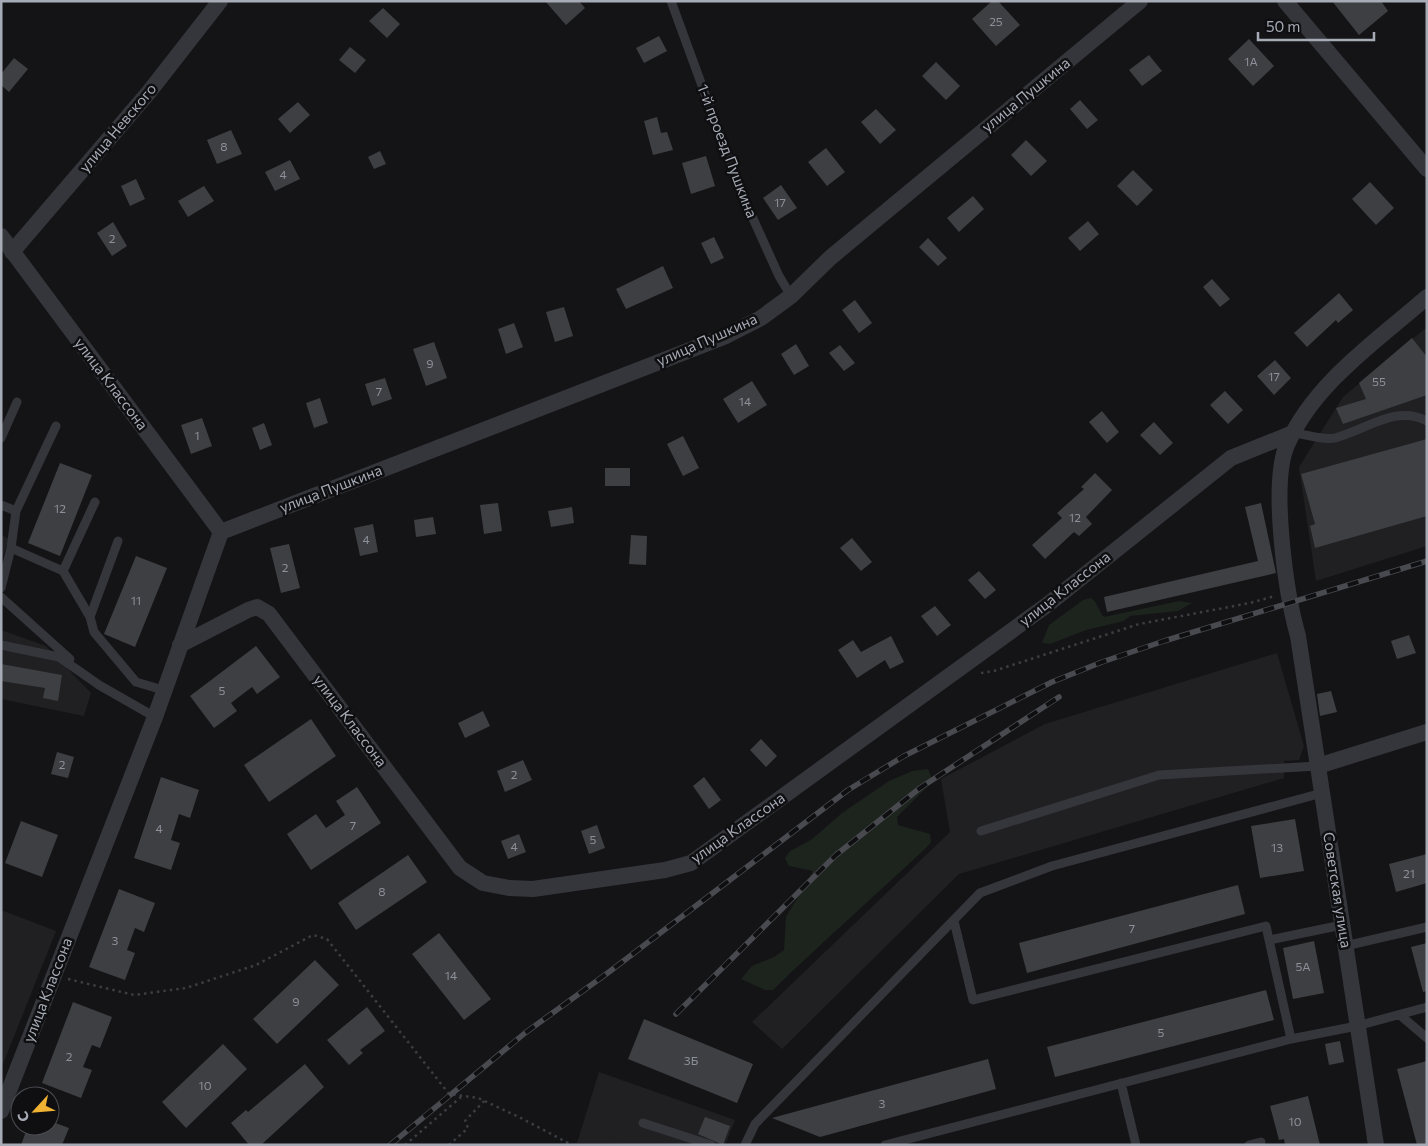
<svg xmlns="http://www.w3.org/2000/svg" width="1428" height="1146" font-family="Commissioner,sans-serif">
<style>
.built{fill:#202023}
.green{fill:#1c241d}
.building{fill:#3e3f43}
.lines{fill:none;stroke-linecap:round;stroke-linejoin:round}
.path{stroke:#3b3d42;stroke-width:2.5;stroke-dasharray:2.5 4;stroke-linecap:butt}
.lane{stroke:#35363b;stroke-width:9}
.street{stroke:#35363b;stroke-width:16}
.rail-casing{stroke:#484a50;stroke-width:5.5}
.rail{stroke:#0f0f11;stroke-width:4;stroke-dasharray:11;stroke-linecap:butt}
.labels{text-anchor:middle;stroke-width:5;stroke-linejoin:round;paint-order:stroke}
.number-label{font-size:12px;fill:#8c9099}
.street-label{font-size:15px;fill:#a6abb6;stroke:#0f0f11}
</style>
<rect width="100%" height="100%" fill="#141416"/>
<!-- built -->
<path class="built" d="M 1427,327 L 1427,546 L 1316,581 L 1299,467 L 1343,397 Z
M 1,535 L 9,539 L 1,562 Z
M 1,630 L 46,646 L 91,693 L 84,716 L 1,699 Z
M 1277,653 L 1304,746 L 1299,760 L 1284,761 L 1284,778 L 959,874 L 782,1049 L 752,1022 L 950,832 L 941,779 L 1045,724 Z
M 1,910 L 56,931 L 1,1069 Z
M 599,1072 L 735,1120 L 725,1145 L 577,1143 Z"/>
<!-- green -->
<path class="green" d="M 1091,598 C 1098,603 1098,610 1104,617 L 1179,601 L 1192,603 L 1178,611 L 1130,616 L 1124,621 L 1086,630 L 1050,644 L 1042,643 L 1049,625 L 1083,600 Z
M 928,769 L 931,776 L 930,784 L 897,817 L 898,825 L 930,834 L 931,842 L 926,848 C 875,896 823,941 773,990 L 765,990 L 741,979 L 752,966 L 774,957 L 784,950 L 786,917 L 813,871 L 789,866 L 785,858 L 790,851 L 811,840 L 842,813 L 889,781 L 912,771 Z"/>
<!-- building -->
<path class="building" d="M 545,1 L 579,1 L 585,8 L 566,25 Z
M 992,1 L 998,1 L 1020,25 L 996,46 L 972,19 Z
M 1332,1 L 1381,1 L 1388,11 L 1359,35 Z
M 383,8 L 400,24 L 387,38 L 369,21 Z
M 659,36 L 667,51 L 644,63 L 636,48 Z
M 1249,39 L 1274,66 L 1253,86 L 1228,59 Z
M 350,47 L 366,60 L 355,73 L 339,60 Z
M 1149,55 L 1162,71 L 1142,86 L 1129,70 Z
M 14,58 L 28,69 L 9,92 L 1,85 L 1,74 Z
M 936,62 L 960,86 L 946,100 L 922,76 Z
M 1080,100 L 1098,120 L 1087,129 L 1070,109 Z
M 298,102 L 310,115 L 290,133 L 278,119 Z
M 876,109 L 896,130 L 880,144 L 861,122 Z
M 657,117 L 661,133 L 667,132 L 673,150 L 653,155 L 644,121 Z
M 231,130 L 242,154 L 217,164 L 207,140 Z
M 1026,140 L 1047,161 L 1031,176 L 1011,155 Z
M 826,148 L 845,172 L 827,186 L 808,162 Z
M 380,151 L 386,164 L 374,169 L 368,157 Z
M 706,156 L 715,186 L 691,194 L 682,163 Z
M 290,160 L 300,179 L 275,191 L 265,172 Z
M 1133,170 L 1153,190 L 1137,206 L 1117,186 Z
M 136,179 L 145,199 L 130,206 L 121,186 Z
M 1370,182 L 1394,208 L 1376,225 L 1352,199 Z
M 781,185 L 797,208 L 778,220 L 763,198 Z
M 204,186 L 214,201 L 188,217 L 178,201 Z
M 973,196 L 984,209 L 959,232 L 947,218 Z
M 1088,221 L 1099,234 L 1080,251 L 1068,238 Z
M 113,222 L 127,246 L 112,256 L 97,233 Z
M 714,237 L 724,258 L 711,264 L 701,243 Z
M 928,238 L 947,258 L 938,266 L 919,247 Z
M 663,266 L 673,288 L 626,309 L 616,289 Z
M 1212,279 L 1230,299 L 1220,307 L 1203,287 Z
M 1339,293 L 1353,310 L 1338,323 L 1336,320 L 1307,347 L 1294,333 Z
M 855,300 L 872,323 L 859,333 L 842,310 Z
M 564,307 L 573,336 L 555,342 L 546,312 Z
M 514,323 L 523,347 L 506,354 L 498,329 Z
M 1412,338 L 1427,357 L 1427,395 L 1343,424 L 1336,408 L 1366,399 L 1359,383 Z
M 434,342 L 447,378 L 426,386 L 413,349 Z
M 796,344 L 809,366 L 794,375 L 781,354 Z
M 840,345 L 855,363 L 844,371 L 829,353 Z
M 1275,360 L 1291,378 L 1274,395 L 1257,376 Z
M 385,378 L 392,399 L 372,406 L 365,384 Z
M 752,381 L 767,405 L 738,423 L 723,399 Z
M 1225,391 L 1243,410 L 1228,424 L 1210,405 Z
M 320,398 L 328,423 L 314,428 L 306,403 Z
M 1102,411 L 1119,432 L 1107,443 L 1089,422 Z
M 202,418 L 212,446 L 191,454 L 181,425 Z
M 1154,422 L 1173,443 L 1160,455 L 1140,435 Z
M 264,423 L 272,445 L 260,450 L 252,428 Z
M 683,436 L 699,468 L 683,476 L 667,444 Z
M 1427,439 L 1427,516 L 1315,548 L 1310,526 L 1315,524 L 1301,474 Z
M 60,463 L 92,475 L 60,556 L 28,543 Z
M 605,468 L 630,468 L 630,486 L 605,486 Z
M 1095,473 L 1112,490 L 1086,517 L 1092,524 L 1079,536 L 1074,532 L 1045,559 L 1032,545 L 1062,518 L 1057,513 L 1084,489 L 1081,487 Z
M 498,503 L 502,531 L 484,534 L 480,505 Z
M 1261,503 L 1276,573 L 1107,612 L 1104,597 L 1258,561 L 1245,507 Z
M 572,507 L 574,523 L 551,527 L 548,511 Z
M 433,517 L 436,534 L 416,537 L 414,520 Z
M 373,524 L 378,552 L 360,556 L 354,528 Z
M 631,535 L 647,536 L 646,565 L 629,564 Z
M 852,538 L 872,562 L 861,571 L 840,548 Z
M 289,544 L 300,588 L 281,593 L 270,548 Z
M 136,556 L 167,568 L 135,647 L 104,634 Z
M 979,571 L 996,590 L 985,599 L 968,580 Z
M 935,606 L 951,625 L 937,636 L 921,616 Z
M 1409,635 L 1416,653 L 1397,659 L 1391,641 Z
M 891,636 L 904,662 L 890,669 L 885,660 L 857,678 L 838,650 L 853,640 L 861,652 Z
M 256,646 L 280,677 L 257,694 L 252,687 L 231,703 L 237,711 L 214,728 L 190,696 Z
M 1,664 L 62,675 L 58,701 L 43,698 L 45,688 L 1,681 Z
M 1331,691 L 1337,712 L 1320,716 L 1317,694 Z
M 483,711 L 490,726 L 465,738 L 458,723 Z
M 311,719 L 336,756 L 269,802 L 244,765 Z
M 761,739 L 777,756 L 766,767 L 750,750 Z
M 57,752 L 74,757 L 68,778 L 51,774 Z
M 523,760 L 532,780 L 505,792 L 497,771 Z
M 161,777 L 199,790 L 190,818 L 179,814 L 171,840 L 180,843 L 171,870 L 134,858 Z
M 704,777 L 721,800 L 709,809 L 693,786 Z
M 357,787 L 381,823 L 311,870 L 287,834 L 316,814 L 326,828 L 345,815 L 336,801 Z
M 1295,819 L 1304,871 L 1260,878 L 1251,826 Z
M 21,821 L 58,835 L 42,877 L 5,863 Z
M 597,825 L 605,848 L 589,854 L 581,831 Z
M 519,834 L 526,852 L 508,859 L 501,841 Z
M 1427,854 L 1427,883 L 1396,892 L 1389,864 Z
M 408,855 L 427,882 L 356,930 L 338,903 Z
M 1238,885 L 1245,914 L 1027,973 L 1019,943 Z
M 119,889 L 155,903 L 144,932 L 135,928 L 127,950 L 135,953 L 125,980 L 89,967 Z
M 439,933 L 491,999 L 464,1020 L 412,954 Z
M 1314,941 L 1324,993 L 1293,999 L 1283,948 Z
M 1427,943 L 1427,991 L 1423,992 L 1411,947 Z
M 315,960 L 339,985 L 277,1044 L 253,1019 Z
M 1266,990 L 1274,1020 L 1055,1077 L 1047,1047 Z
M 73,1002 L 112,1017 L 100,1048 L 92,1045 L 83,1067 L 92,1070 L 81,1098 L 42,1083 Z
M 367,1007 L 385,1031 L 360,1050 L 363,1053 L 349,1065 L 327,1040 Z
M 644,1019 L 753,1064 L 737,1103 L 628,1059 Z
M 1340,1041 L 1344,1062 L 1329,1065 L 1325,1044 Z
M 223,1044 L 247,1069 L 186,1128 L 162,1102 Z
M 988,1059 L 996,1089 L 820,1137 L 772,1118 Z
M 1427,1061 L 1427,1145 L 1417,1145 L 1397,1069 Z
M 305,1064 L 324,1087 L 261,1145 L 249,1145 L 231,1123 L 246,1110 L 248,1112 Z
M 1308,1096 L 1320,1145 L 1285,1145 L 1284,1139 L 1279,1140 L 1270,1106 Z
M 705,1117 L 730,1126 L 723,1145 L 698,1134 Z
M 50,1121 L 69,1128 L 62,1145 L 21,1145 L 28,1126 L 50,1126 Z"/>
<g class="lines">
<!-- path -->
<path class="path" d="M 981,673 L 994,671 L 1139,624 L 1250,603 L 1275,596
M 68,979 L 134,995 L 186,988 L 256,965 L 313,935 L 327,939 L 449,1094 L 478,1098 L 519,1117 L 572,1145
M 405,1145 L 461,1097
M 449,1145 L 468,1128 L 465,1121 L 484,1101"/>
<!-- lane -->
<path class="lane" d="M 671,1 L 741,192 L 779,276 L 791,296
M 1293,433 C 1306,434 1323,441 1335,438 C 1366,430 1396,404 1427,421
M 1,438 L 17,402
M 1,505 L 16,511
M 118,541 L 90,617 L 94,632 L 136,682 L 163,690
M 11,548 L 16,511 L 56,426
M 63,571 L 90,617
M 1,588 L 11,548 L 63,571 L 95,502
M 1,597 L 70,659
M 1,645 L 59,657 L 99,685 L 155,717
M 981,831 L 1159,775 L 1318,766
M 954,921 L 973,1000 L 1266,926 L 1269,940
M 1345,946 L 1427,927
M 1400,1015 L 1427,1038
M 1291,1039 L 1269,940 L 1342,925
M 1121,1083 L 1136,1145
M 643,1123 L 711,1145
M 745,1145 L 755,1124 L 980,893 L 1052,866 L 1322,793
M 885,1145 L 1291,1039 L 1357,1026 L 1427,1007
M 1249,1145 L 1261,1142"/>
<!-- street -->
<path class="street" d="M 1285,1 L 1427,169
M 1,236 L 221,532
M 12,252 L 149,92 L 220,1
M 221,532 L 726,336 L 761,318 L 791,296 L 830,258 L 1140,1
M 180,645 L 248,610 L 257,607 L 269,614 L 460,868 L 483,883 L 509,888 L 533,889 L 665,870 L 691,863 L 1047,605 L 1231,458 L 1293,433
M 1318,766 L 1427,732
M 1,1111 L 155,717 L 221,532
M 1376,1145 L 1298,636 C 1286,594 1270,484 1287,445 C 1314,383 1378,340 1427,297"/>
<defs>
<path id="rail" d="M 676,1014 L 836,855 L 920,788 L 1059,697
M 390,1145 L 525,1033 L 609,972 L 848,790 L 904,756 L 1052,682 L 1102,662 L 1164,641 L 1427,561"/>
</defs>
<!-- rail casing -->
<use href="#rail" class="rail-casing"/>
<!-- rail -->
<use href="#rail" class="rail"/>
</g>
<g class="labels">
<!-- number labels -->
<g class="number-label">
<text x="996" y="26">25</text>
<text x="1251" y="66">1А</text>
<text x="224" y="151">8</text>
<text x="283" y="179">4</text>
<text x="780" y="207">17</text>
<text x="112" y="243">2</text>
<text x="430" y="368">9</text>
<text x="1274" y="381">17</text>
<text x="1379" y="386">55</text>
<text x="379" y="396">7</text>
<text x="745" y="406">14</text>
<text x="197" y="440">1</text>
<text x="60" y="513">12</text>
<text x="1075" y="522">12</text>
<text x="366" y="544">4</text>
<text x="285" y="572">2</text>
<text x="136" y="605">11</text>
<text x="222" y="695">5</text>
<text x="62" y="769">2</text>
<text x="514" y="779">2</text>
<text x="353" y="830">7</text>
<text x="159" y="833">4</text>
<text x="593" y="844">5</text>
<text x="514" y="851">4</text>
<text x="1277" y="852">13</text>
<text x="1409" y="878">21</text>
<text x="382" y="896">8</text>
<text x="1132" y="933">7</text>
<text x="115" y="945">3</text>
<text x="1303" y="971">5А</text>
<text x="451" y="980">14</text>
<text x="296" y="1006">9</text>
<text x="1161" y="1037">5</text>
<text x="69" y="1061">2</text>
<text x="691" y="1065">3Б</text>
<text x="205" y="1090">10</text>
<text x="882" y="1108">3</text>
<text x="1295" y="1126">10</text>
</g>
<!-- street labels -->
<g class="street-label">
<text transform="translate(1026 95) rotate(-39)" y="5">улица Пушкина</text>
<text transform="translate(118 128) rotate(-50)" y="5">улица Невского</text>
<text transform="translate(727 151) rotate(69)" y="5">1-й проезд Пушкина</text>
<text transform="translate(707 340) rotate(-24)" y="5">улица Пушкина</text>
<text transform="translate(111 384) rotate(53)" y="5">улица Классона</text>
<text transform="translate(331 489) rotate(-21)" y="5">улица Пушкина</text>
<text transform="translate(1065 589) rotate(-38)" y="5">улица Классона</text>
<text transform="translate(350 721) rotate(53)" y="5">улица Классона</text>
<text transform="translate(738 828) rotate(-35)" y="5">улица Классона</text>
<text transform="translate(1337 890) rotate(81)" y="5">Советская улица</text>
<text transform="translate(48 990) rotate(-69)" y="5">улица Классона</text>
</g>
</g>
<!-- border -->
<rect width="1428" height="1146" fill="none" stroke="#a6abb6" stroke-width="5"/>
<!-- north arrow -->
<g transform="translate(35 1111) rotate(244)"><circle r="24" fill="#0f0f11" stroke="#4b4d53"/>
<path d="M0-4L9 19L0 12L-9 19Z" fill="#f0b232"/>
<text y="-8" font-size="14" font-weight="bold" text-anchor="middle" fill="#a6abb6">С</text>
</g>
<!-- scale -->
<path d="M1258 32v8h116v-8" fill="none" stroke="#a6abb6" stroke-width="2.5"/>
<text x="1266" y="32" font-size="15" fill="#a6abb6" stroke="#0f0f11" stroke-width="4" paint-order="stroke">50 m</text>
</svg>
